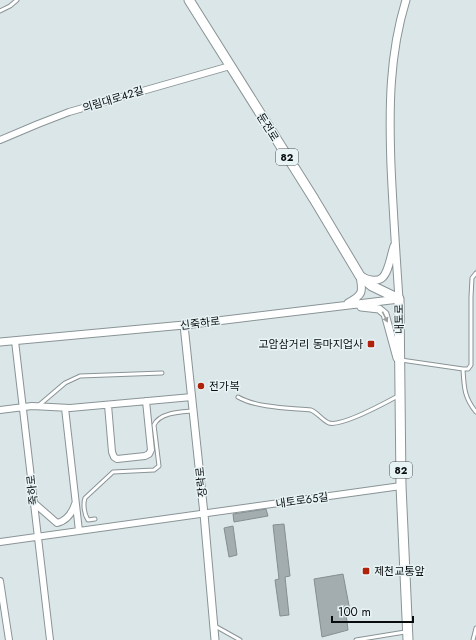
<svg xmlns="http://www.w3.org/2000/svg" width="476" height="640" font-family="Jost,'Noto Sans KR',sans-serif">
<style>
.building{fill:#a3adaf;stroke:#858f91}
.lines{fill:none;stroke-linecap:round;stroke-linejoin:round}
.service-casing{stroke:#8a9496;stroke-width:5}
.minor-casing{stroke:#8a9496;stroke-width:8}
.tertiary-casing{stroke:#8a9496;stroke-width:9}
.primary-casing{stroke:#8a9496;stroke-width:11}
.service{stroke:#fff;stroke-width:3}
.minor{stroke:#fff;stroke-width:6}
.tertiary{stroke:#fff;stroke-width:7}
.primary{stroke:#fff;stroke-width:9}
.oneway{fill:#9d9e9e}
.poi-dot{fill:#b0230a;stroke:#e8f3f5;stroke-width:1.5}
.labels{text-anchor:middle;stroke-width:3;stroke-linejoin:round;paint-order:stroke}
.shield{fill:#e8f3f5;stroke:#4c5153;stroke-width:1}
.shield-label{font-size:10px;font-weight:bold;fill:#090c0d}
.street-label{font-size:11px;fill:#090c0d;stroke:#e8f3f5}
.poi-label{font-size:11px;fill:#090c0d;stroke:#e8f3f5;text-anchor:start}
</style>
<rect width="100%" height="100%" fill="#dbe6e8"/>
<!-- building -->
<path class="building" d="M 266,509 L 268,516 L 234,522 L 233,514 Z
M 284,524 L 290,576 L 285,577 L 289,615 L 280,616 L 275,580 L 279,579 L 273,525 Z
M 233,526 L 237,555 L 229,557 L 224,528 Z
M 343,574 L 350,611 L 346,613 L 348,630 L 322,637 L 314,579 Z"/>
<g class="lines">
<defs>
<path id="service" d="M 0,11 L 10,6 L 17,0
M 476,273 L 472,278 L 471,297 L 471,365 L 468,369 L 463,369 C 464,387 464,397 476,412
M 401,360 L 463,369
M 238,397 C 257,408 290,408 311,410 C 318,413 322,420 329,423 C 342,427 385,403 398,396
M 38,406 L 65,383 L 80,376 L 162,373
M 95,519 L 88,520 C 84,514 83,504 85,498 L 113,472 L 154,470 L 159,466 L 154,425 C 160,412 182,412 193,411
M 215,626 L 240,640
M 356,640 L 405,632
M 473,640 L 476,628"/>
<path id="minor" d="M 0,140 L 38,124 L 69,112 L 230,66
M 15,341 L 50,640
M 108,405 L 112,452 L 114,457 L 117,459 L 145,456 L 149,454 L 151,450 L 146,401
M 65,408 L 79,531
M 0,410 L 32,406 L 70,408 L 192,397
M 33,502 L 57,523 C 66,521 72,513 75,504
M 0,542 L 401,486
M 0,581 L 9,640"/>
<path id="tertiary" d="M 348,303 C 363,295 363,292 360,276 C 388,290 387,268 394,246
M 361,307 L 379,309 L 385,314 L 397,358
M 184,325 L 204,514 L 215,640
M 0,342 L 184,325 L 399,299 C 396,255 393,210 391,166 C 389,109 389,55 406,0"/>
<path id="primary" d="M 189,0 L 314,199 L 360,276 L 372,286 L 399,299 L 401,486 L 408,640"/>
</defs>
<!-- service casing -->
<use href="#service" class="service-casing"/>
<!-- minor casing -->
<use href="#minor" class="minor-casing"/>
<!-- tertiary casing -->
<use href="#tertiary" class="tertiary-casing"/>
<!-- primary casing -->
<use href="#primary" class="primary-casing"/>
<!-- service -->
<use href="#service" class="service"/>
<!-- minor -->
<use href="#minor" class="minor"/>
<!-- tertiary -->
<use href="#tertiary" class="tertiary"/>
<!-- primary -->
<use href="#primary" class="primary"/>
</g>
<!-- one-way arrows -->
<defs><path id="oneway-solid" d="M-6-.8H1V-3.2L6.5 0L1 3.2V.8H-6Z"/></defs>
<use class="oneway" href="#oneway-solid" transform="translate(385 317) rotate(64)"/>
<!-- markers -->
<g class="poi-dot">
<rect x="367" y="340" width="8" height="8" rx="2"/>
<circle cx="201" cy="386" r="4"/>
<rect x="362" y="567" width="8" height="8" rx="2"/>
</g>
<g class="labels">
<!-- shield labels -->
<g class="shield">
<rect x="276" y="149" width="22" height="16" rx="3"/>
<rect x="390" y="462" width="22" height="16" rx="3"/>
</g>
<g class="shield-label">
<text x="287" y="161">82</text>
<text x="401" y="474">82</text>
</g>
<!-- street labels -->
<g class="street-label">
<text transform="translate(113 99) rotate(-17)" y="4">의림대로42길</text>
<text transform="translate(268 127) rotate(58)" y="4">둔전로</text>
<text transform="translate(399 319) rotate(-91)" y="4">내토로</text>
<text transform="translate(200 323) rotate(-7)" y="4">신죽하로</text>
<text transform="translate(201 482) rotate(-96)" y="4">장락로</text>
<text transform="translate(32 490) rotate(-96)" y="4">죽하로</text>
<text transform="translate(302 500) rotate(-8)" y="4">내토로65길</text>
</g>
<!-- poi labels -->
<g class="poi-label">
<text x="363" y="348" text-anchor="end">고암삼거리 동마지업사</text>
<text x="209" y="390">전가복</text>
<text x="374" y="575">제천교통앞</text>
</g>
</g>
<!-- scale -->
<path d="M332 616v6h81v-6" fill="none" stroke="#090c0d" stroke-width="2"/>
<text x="338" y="616" font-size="12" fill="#090c0d" stroke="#e8f3f5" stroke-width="3" paint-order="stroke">100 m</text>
</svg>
